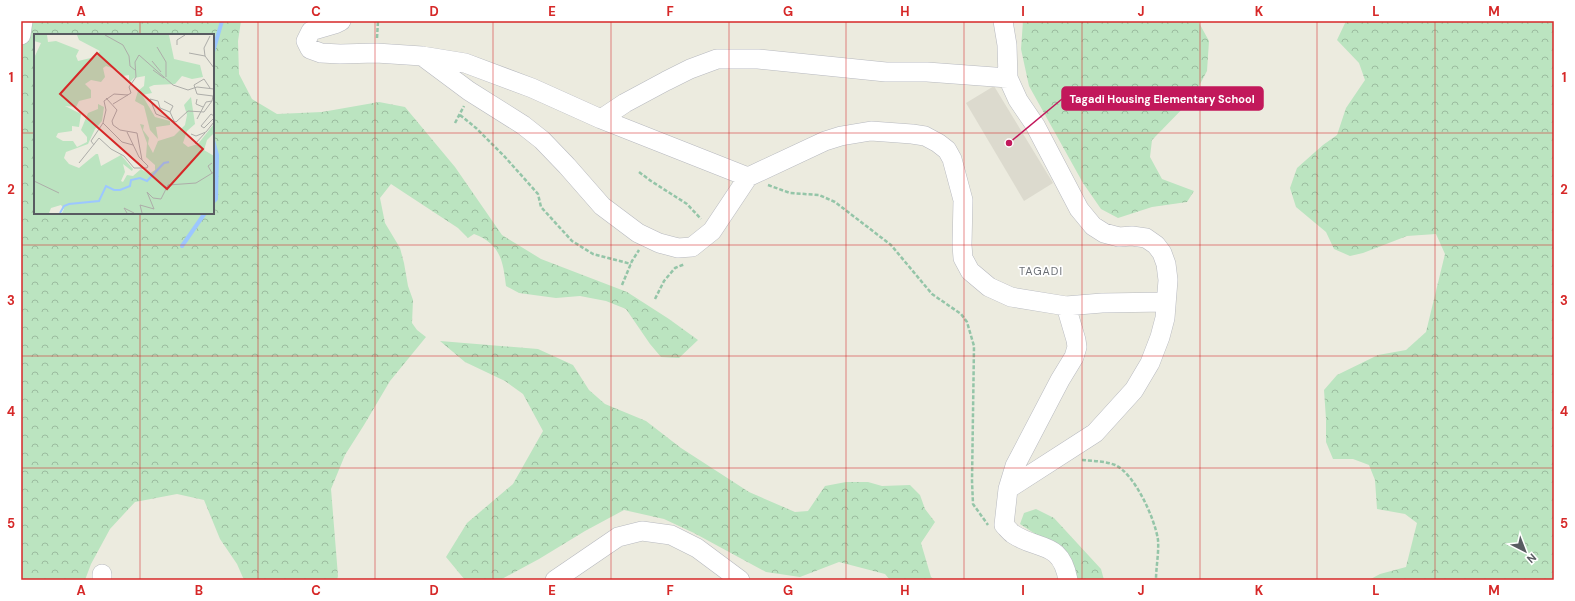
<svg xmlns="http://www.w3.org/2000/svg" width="1575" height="601" font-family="'DM Sans',sans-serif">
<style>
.education{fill:#dcdace}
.forest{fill:url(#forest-crowns);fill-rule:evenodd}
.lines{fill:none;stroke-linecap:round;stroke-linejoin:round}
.stream{stroke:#9cc7ff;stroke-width:4}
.minor-casing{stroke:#b7b9bf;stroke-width:20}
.path{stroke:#94c5a8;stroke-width:2.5;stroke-dasharray:4 2;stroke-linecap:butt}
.minor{stroke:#fff;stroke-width:19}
.grid{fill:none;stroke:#d62828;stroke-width:1;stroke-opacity:0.55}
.labels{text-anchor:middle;stroke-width:3.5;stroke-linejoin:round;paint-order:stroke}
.neighbourhood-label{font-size:11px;letter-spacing:1px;fill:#696d73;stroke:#fff}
.inset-river{fill:none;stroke:#9cc7ff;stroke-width:2}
.inset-road{fill:none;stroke:#adada9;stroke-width:1}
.view{fill:#d62828;fill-opacity:0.15;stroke:#d62828;stroke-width:2}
.inset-edge{fill:none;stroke:#585b61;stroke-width:2}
.leader{fill:none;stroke:#c2185b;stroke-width:1.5}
.callout-dot{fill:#c2185b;stroke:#fff;stroke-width:1.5}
.callout{fill:#c2185b;stroke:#c2185b;stroke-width:1.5}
.callout-label{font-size:11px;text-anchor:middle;font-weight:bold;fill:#fff}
.neatline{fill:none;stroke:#d62828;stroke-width:1.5}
.grid-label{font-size:13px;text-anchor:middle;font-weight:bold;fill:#d62828}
</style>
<defs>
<pattern id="forest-crowns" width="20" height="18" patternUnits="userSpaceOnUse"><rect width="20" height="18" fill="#bbe4c0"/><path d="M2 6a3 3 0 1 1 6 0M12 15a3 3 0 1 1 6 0" fill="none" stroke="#9bbc9f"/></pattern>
</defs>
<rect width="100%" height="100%" fill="#ecebdf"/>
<!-- education -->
<path class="education" d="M 994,86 L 1053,183 L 1024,201 L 966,103 Z"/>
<!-- forest -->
<path class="forest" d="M 21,21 L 241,21 L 238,41 L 239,74 L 252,99 L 277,114 L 322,112 L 379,102 L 405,107 L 455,167 L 502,235 L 541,259 L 627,292 L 669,319 L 698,340 L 679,358 L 661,357 L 650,344 L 626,309 L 606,301 L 580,296 L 556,298 L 519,293 L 506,286 C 503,260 500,244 474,234 L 468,238 L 458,228 L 391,184 L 380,198 L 385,223 L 400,248 L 404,263 L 408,286 L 413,300 L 412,323 L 417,330 L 426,337 L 390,381 L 364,425 L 345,455 L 331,489 L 338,576 L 337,580 L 244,580 L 237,564 L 220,539 L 204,500 L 177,494 L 135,502 L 110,529 L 91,564 L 85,580 L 21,580 ZM 35,35 L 213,35 L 213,213 L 35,213 Z
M 1023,21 L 1198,21 L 1209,41 L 1207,71 L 1192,99 L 1152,140 L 1150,157 L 1162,179 L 1194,191 L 1187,202 L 1152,207 L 1118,218 L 1101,209 L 1083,183 L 1029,86 L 1021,49 Z
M 1346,21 L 1554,21 L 1554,580 L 1369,580 L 1380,574 L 1406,567 L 1417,523 L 1405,514 L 1377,509 L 1375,480 L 1369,465 L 1353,459 L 1333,459 L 1326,442 L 1326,419 L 1324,390 L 1337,375 L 1378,355 L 1406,350 L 1426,332 L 1445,254 L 1436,234 L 1407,236 L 1363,253 L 1350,256 L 1334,249 L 1326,232 L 1296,207 L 1290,188 L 1297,168 L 1323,145 L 1337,135 L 1346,108 L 1365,80 L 1359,63 L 1337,40 Z
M 440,341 L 538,349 L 573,365 L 589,390 L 605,404 L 646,421 L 681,448 L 749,492 L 795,512 L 808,511 L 825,486 L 846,482 L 868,482 L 882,486 L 910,485 L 920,495 L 925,509 L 935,522 L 921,543 L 931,577 L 935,580 L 890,580 L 885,574 L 839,562 L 800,577 L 766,572 L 694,533 L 664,519 L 624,510 L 585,531 L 539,559 L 500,580 L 465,580 L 446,557 L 467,523 L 513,484 L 543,431 L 523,394 L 505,381 L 465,362 Z
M 1036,509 L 1054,518 L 1101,569 L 1104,580 L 1077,580 L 1061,551 L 1020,524 L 1024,513 Z"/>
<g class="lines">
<!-- stream -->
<path class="stream" d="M 213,52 L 222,21
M 213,140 L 217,155 L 216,199 L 213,202
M 182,246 L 205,213"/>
<defs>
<path id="minor" d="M 341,21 L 335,24 L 311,31 L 306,41 L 310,49 L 321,53 L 340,54 L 376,53 L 422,56 L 465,63 L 532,88 L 601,119 L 748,177
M 1003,21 L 1007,45 L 1008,78 L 1018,100 L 1035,125 L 1079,209 L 1093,226 L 1104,233 L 1119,237 L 1132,236 L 1146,238 L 1156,245 L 1162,253 L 1166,264 L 1168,280 L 1165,318 L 1160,337 L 1150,363 L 1134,390 L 1095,433 L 1008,489
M 21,35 L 23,21
M 422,56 L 469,91 L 523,125 L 542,140 L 567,166 L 602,206 L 638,233 L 659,243 L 678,248 L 692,247 L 712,231 L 748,177 L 825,141 L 841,136 L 871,131 L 912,134 L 925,136 L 938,143 L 947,150 L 952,159 L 963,200 L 962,245 L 963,258 L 970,271 L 989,287 L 1011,297 L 1066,306 L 1102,303 L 1166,302
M 601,119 L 625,103 L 666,81 L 690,69 L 717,59 L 758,59 L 886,72 L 927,72 L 1008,78
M 1066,306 L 1076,340 L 1077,347 L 1074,357 L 1060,380 L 1015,466 L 1008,489 L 1004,525 C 1007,528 1010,532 1013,534 C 1038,551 1061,540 1068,580
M 102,580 L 102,574
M 555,580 L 618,537 L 642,531 L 671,535 L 697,548 L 740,580"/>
</defs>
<!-- minor casing -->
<use href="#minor" class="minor-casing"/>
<!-- path -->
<path class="path" d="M 377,38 L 378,21
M 460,115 L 476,128 L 505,157 L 538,194 L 541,207 L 572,241 L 593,254 L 631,264
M 455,123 L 464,106
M 639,172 L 651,181 L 687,204 L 701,219
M 768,185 L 790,193 L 819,195 L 835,202 L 891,245 L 932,294 L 961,314 L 967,322 L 974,346 L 972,481 L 973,504 L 988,525
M 622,285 L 632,261 L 639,250
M 655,299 L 664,281 L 675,268 L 685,264
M 1082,460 C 1093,461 1105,461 1115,465 C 1135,474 1155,519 1158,540 C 1159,553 1156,567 1156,580"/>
<!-- minor -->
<use href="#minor" class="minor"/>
</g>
<!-- grid -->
<path class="grid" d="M 140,21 L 140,35M 258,21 L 258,580M 375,21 L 375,580M 493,21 L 493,580M 611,21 L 611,580M 729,21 L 729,580M 846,21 L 846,580M 964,21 L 964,580M 1082,21 L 1082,580M 1200,21 L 1200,580M 1317,21 L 1317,580M 1435,21 L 1435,580M 21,133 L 35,133M 213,133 L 1554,133M 140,213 L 140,580M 21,245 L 1554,245M 21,356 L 1554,356M 21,468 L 1554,468"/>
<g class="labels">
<!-- neighbourhood labels -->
<g class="neighbourhood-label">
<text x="1041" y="275">TAGADI</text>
</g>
</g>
<!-- overview -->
<g transform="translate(34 34)">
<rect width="180" height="180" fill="#ecebdf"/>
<path d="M 0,1 L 13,1 L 14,8 L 22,7 L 45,16 L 42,22 L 44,27 L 61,23 L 66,17 L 45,6 L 43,1 L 135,1 L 140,25 L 166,31 L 169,43 L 158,45 L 148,42 L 141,50 L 120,51 L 115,53 L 118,59 L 108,61 L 121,83 L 136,87 L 136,91 L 122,93 L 124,105 L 116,96 L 110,72 L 101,67 L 104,57 L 110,52 L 111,42 L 100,44 L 95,49 L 95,58 L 95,41 L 89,42 L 84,36 L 72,32 L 69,34 L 71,43 L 67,48 L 57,46 L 51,50 L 57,56 L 57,64 L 45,67 L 42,73 L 31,72 L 47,80 L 45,93 L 38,92 L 38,97 L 24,99 L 22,103 L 29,107 L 39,107 L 43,113 L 53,108 L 53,103 L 47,96 L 54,79 L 64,75 L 64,70 L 70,73 L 68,87 L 61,95 L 54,110 L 32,118 L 30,124 L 35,130 L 45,134 L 62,120 L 64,120 L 67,132 L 87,121 L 99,135 L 98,137 L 89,130 L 91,138 L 87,147 L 89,148 L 93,141 L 99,142 L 107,135 L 115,140 L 121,136 L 121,131 L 112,123 L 113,109 L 106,90 L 110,91 L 109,96 L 115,104 L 114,110 L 119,119 L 124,107 L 140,102 L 151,91 L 153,81 L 150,71 L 157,63 L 161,90 L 153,97 L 149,109 L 154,113 L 164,110 L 179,91 L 180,99 L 173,106 L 170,116 L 180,122 L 180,179 L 28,179 L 30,175 L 27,171 L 17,174 L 15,179 L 0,179 L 0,24 L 7,9 L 0,7 Z" fill="#bbe4c0"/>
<path d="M 116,7 L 124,12 L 139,31 L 132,43 L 122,28 L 106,14 Z" fill="#bbe4c0"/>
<path class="inset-river" d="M 26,179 L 30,172 L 35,170 L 65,167 L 72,152 L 80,156 L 86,156 L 96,152 L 97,146 L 106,144 L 113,147 L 130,129 L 135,128"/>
<path class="inset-road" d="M 71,1 L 89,11 L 95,22 L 96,32 L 101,36M 176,2 L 170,14 L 171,22 L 180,34M 143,11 L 143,6 L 151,1M 123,13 L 132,28 L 132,43M 155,19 L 171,22M 118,27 L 127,38M 119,36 L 130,44M 72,64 L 83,76 L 78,87 L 79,91 L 86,96 L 103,99 L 108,126M 163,65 L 162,70 L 169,73M 130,67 L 139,72 L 136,78M 79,70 L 97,59 L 95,53 L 102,43 L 101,28 L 105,21 L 139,51 L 154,56 L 163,53 L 180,55M 180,82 L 177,80 L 167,92 L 170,94 L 180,84M 163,85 L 172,68 L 178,67 L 179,62 L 163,60 L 160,51 L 170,45 L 176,54M 140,87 L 136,78 L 126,74 L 124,67 L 116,65 L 122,80 L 142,88 L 154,77 L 170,78 L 178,67M 69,89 L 88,108 L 99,111M 93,98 L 105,123 L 114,132M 157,100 L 162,102 L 172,98 L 180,88M 161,110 L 171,99M 60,111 L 57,107 L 69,89 L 72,76 L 70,67 L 80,60 L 94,61M 45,129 L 65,104 L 77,115 L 90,122 L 100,134 L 113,134 L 114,132M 178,129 L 174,132 L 178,139M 0,147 L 25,159M 93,179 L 90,174 L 100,179M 108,179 L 106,171 L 120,175 L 113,158 L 119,164 L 127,165 L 134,151 L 162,149 L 180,138"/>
<path class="view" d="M 63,19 L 169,115 L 133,155 L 26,60 Z"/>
<rect width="180" height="180" class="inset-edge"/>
</g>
<!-- callouts -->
<path class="leader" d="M1009 143L1062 99"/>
<circle class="callout-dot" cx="1009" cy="143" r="4"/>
<rect class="callout" x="1062" y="87" width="201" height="23" rx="4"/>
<g class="callout-label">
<text x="1162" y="103">Tagadi Housing Elementary School</text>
</g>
<!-- border -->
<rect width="1575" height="601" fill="none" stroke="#ffffff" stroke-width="44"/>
<!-- north arrow -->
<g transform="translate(1525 551) rotate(138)" stroke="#ffffff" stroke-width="3" paint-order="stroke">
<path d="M0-3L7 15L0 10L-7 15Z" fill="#585b61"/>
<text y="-6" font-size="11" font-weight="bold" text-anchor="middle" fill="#585b61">N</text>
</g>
<rect x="22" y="22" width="1531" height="557" class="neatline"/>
<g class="grid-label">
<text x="81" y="16">A</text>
<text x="199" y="16">B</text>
<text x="316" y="16">C</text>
<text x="434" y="16">D</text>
<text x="552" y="16">E</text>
<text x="670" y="16">F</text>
<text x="788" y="16">G</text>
<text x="905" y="16">H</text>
<text x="1023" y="16">I</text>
<text x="1141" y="16">J</text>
<text x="1259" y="16">K</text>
<text x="1376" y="16">L</text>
<text x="1494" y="16">M</text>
<text x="11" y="82">1</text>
<text x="1564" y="82">1</text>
<text x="11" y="194">2</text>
<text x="1564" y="194">2</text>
<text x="11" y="305">3</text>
<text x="1564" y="305">3</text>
<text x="11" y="416">4</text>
<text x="1564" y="416">4</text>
<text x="11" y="528">5</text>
<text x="1564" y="528">5</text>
<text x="81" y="595">A</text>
<text x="199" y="595">B</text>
<text x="316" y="595">C</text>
<text x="434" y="595">D</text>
<text x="552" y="595">E</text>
<text x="670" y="595">F</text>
<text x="788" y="595">G</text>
<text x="905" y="595">H</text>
<text x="1023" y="595">I</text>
<text x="1141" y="595">J</text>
<text x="1259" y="595">K</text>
<text x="1376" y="595">L</text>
<text x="1494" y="595">M</text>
</g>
</svg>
